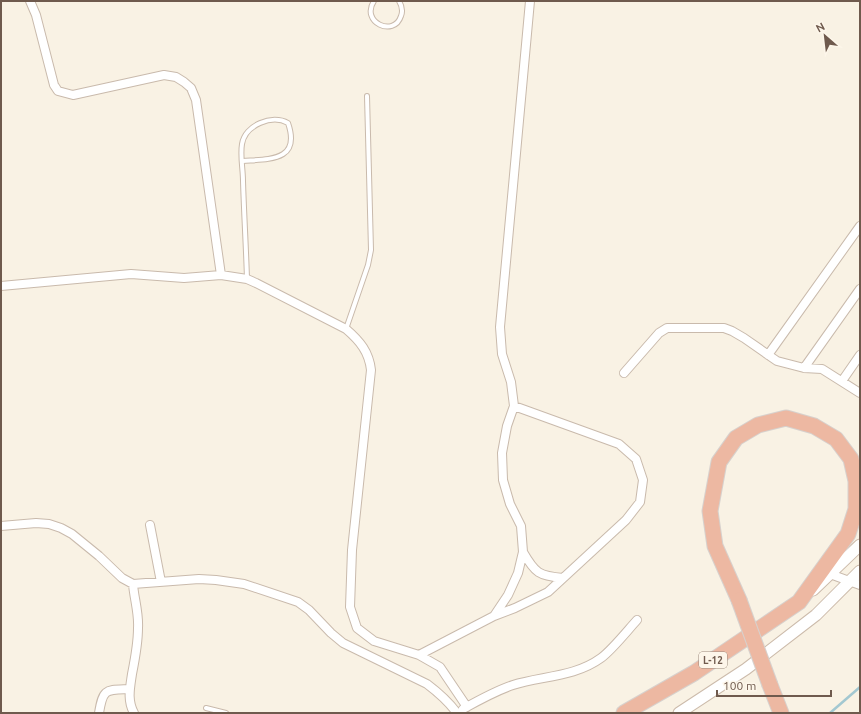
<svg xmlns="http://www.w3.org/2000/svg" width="861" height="714" font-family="Ubuntu,sans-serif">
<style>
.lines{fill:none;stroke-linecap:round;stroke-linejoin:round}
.stream{stroke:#a3c8d1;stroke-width:2.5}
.lane-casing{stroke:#c9baac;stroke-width:6}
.street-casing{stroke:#c9baac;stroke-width:10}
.secondary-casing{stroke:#ccbbab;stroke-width:13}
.highway-casing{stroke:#d7d1cd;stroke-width:17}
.lane{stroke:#fff;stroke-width:4}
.street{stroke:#fff;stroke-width:8}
.secondary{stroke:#fff;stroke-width:11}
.highway{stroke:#edb8a2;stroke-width:15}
.highway-bridge-casing{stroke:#d7d1cd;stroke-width:17;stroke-linecap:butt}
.highway-bridge{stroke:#edb8a2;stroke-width:15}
.labels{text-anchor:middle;stroke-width:3;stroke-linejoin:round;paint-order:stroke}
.shield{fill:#fdf6ea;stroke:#9a897c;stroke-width:1}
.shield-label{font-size:10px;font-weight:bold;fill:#6f5a4d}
</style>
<rect width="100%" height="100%" fill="#f9f2e4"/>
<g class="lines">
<!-- stream -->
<path class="stream" d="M 830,713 L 860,687"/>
<defs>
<path id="lane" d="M 374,1 C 360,22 394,38 401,16 C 403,11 402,6 399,1
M 243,161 C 270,159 301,161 288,123 C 272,114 245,125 242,144 C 240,156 243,169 243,181 C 244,214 246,246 247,279
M 346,329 L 368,265 L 371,250 L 367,96
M 206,708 L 226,713"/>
<path id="street" d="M 30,1 L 36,15 L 54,85 L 58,91 L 73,95 L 164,75 L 176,77 L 184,82 L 191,88 L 196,100 L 221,275
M 1,286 L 131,274 L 184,278 L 221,275 L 247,279 L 256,283 L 346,329 C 360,341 369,352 371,370 L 352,550 L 350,607 L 357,628 L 374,641 L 419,655 L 440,667 L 467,707
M 768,355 L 860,226
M 804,368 L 860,289
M 624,373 L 659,333 L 667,328 L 724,328 L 732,331 L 744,338 L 777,361 L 804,368 L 822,369 L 860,393
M 842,381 L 860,355
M 150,525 L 161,582
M 1,526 L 36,523 L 49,524 L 61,528 L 72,534 L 99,556 L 122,578 L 133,584 L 199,579 L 216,580 L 244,584 L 298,602 L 309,610 L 331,633 L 343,643 L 427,684 C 439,693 448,701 457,713
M 523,552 C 535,573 539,576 563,578
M 830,574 L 860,585
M 133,584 C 134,598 139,613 138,628 C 138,643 135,659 132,674 C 130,688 127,700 134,713
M 494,616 L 515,608 L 548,592 L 626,520 L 640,502 L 643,480 L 636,459 L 619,444 L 514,406
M 419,655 L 494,616 L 508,595 L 518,573 L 523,552 L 521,526 L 510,504 L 503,480 L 502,453 L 507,426 L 514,406 L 511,382 L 502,354 L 500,327 L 530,1
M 463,709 C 479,700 495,691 513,685 C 542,676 575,677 601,658 C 612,650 627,631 637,620
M 99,713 C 103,688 106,690 129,689"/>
<path id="secondary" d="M 813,590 L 860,545
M 679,713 L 746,669 L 816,615 L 860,571"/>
<path id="highway" d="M 770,685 L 781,713
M 624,713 L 694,673 L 799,602 L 848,534 L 856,509 L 856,481 L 851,459 L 836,439 L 814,426 L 786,418 L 758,425 L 736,438 L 719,462 L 710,511 L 715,546 L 739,600"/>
</defs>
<!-- lane casing -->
<use href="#lane" class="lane-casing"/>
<!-- street casing -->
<use href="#street" class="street-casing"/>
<!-- secondary casing -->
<use href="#secondary" class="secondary-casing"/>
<!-- highway casing -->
<use href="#highway" class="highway-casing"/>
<!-- lane -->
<use href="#lane" class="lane"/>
<!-- street -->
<use href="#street" class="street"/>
<!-- secondary -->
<use href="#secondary" class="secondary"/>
<!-- highway -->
<use href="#highway" class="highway"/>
<defs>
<path id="highway-bridge" d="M 739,600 L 770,685"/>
</defs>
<!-- highway-bridge casing -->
<use href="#highway-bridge" class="highway-bridge-casing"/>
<!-- highway-bridge -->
<use href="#highway-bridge" class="highway-bridge"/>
</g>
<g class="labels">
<!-- shield labels -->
<rect class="shield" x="699" y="652" width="28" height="16" rx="3"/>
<g class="shield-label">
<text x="713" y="664">L-12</text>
</g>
</g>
<!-- border -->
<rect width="861" height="714" fill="none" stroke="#6f5a4d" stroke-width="4"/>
<!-- north arrow -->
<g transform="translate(825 36) rotate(332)" stroke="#fdf6ea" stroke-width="3" paint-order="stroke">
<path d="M0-3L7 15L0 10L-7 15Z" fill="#6f5a4d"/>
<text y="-6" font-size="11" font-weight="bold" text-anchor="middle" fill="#6f5a4d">N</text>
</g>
<!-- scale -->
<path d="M717 690v6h114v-6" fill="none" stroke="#6f5a4d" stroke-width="2"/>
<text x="723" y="690" font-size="12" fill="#6f5a4d" stroke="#fdf6ea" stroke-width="3" paint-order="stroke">100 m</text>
</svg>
